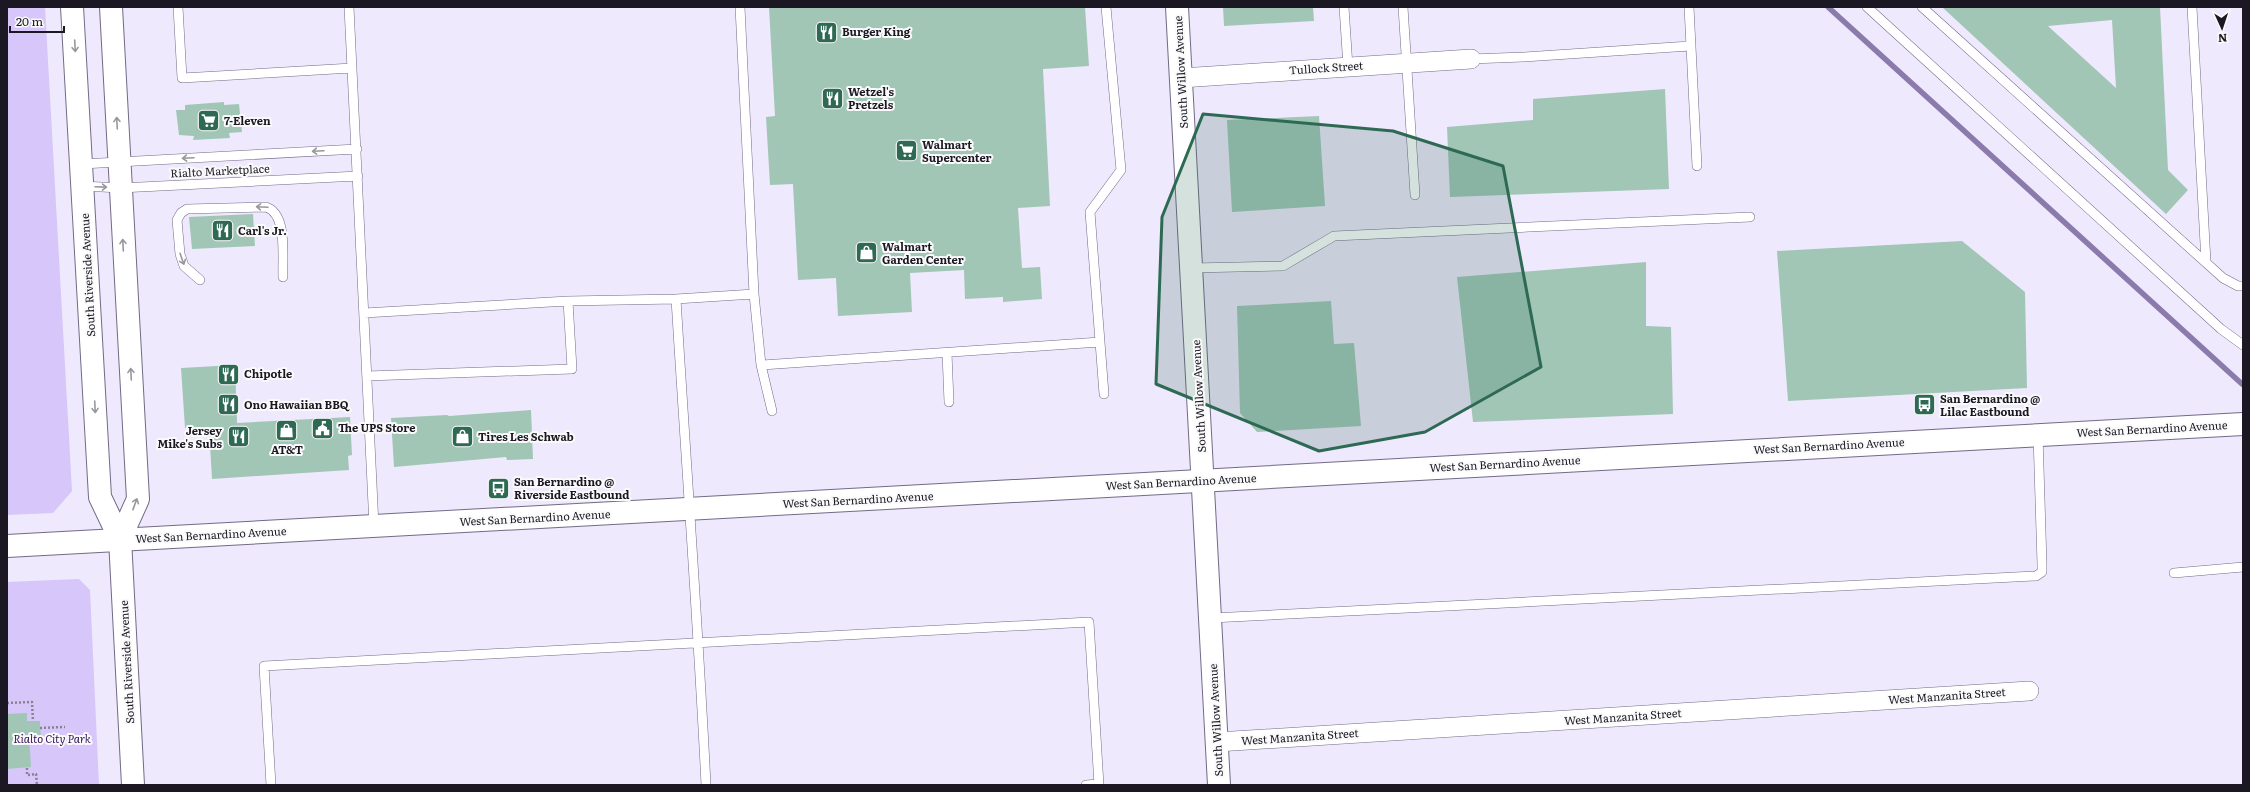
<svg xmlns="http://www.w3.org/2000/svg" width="2250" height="792" font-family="Literata,serif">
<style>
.green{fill:#d6c6f9}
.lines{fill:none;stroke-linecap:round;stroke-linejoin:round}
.stream{stroke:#8a7bac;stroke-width:5.5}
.building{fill:#a1c6b6;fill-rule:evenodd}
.service-casing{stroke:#736a86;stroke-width:10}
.minor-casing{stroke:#736a86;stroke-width:20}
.tertiary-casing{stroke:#736a86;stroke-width:24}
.secondary-casing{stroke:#736a86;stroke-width:24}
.primary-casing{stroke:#736a86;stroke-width:24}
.path{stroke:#878392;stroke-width:2.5;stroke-dasharray:2 2;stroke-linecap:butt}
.service{stroke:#fff;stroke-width:9}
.minor{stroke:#fff;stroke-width:19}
.tertiary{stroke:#fff;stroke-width:22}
.secondary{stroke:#fff;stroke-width:22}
.primary{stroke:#fff;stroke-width:22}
.oneway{stroke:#98979c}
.marked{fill:#2e6954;fill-opacity:0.2;stroke:#2e6954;stroke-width:3;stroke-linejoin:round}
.labels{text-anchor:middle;stroke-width:4;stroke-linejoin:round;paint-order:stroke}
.poi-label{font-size:11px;font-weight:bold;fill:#1b1823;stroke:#fafafa;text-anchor:start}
.street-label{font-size:11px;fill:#1b1823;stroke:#fafafa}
.park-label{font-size:11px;font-style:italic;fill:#34115c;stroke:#fafafa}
</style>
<rect width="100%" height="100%" fill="#efe9fd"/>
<!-- green -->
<path class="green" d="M 7,7 L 45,7 L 72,491 L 53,513 L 7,515 Z
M 79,579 L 90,590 L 99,785 L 7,785 L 7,582 Z"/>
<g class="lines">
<!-- stream -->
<path class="stream" d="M 1828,7 L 2242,384"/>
</g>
<!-- building -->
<path class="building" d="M 769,7 L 1085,7 L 1089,66 L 1043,69 L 1050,206 L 1018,208 L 1022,268 L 1040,267 L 1042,299 L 1003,302 L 1003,297 L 965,299 L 964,270 L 910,273 L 912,312 L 838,316 L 836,278 L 798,280 L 793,184 L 770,185 L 766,117 L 775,116 Z
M 1223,7 L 1313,7 L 1314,21 L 1224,26 Z
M 1942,7 L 2160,7 L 2168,170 L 2188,190 L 2166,214 ZM 2112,20 L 2116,88 L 2048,26 Z
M 1665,89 L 1669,189 L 1450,197 L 1447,127 L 1533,120 L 1533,99 Z
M 224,102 L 224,105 L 239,104 L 242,132 L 229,133 L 230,138 L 193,140 L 194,136 L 179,135 L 176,110 L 185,110 L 185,105 Z
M 1319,116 L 1325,206 L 1232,212 L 1227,120 Z
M 253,214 L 255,246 L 192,249 L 189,217 Z
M 1962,241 L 2025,292 L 2027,388 L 1788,401 L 1777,251 Z
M 1646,262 L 1646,326 L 1671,327 L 1673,414 L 1473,422 L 1457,277 Z
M 1331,301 L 1334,344 L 1354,343 L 1361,426 L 1257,432 L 1240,413 L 1237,306 Z
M 235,365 L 237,423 L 350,417 L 352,455 L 348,456 L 349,470 L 212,479 L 209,428 L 185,428 L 181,368 Z
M 531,410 L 533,459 L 507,460 L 506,457 L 394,467 L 391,418 L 447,415 L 449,416 Z
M 27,713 L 27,721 L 40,721 L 40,728 L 41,736 L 29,736 L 31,767 L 7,769 L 7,714 Z"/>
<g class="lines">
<defs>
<path id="service" d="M 178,7 L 182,78 L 352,68
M 349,7 L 374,526
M 1344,7 L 1348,67
M 1403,7 L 1415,195
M 1689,7 L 1697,166
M 1867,7 L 2221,329 L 2243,345
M 1922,7 L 2223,278 L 2238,286 L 2243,286
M 2192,7 L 2206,262
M 1471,59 L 1523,57 L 1690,46
M 82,164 L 357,149
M 83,186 L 120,188 L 358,176
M 1192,268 L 1283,266 L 1334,236 L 1750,217
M 200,280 L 184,266 L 180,254 L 177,220 L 181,213 L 187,209 L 266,207 C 288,214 282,257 283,277
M 754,294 L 761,365 L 772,411
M 676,299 C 686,461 698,623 706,785
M 364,313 L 568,301 L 676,299 L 754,294 L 740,7
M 947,353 L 949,402
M 761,365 L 1100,342
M 367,376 L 572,369 L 568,301
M 1104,394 L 1090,212 L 1121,170 L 1106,7
M 2174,573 L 2243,567
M 1211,618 L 2036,576 L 2042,572 L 2042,564 L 2038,435
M 271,785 L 264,666 L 1089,622 L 1099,785
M 1086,785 L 1099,784"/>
<path id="minor" d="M 1181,78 L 1471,59
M 1217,742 L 2029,691"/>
<path id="tertiary" d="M 1177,7 L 1219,785"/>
<path id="secondary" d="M 7,546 L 2243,424"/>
<path id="primary" d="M 72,7 L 100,497 L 120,539 L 133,785
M 111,7 L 138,499 L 120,539"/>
</defs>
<!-- service casing -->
<use href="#service" class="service-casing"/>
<!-- minor casing -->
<use href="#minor" class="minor-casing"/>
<!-- tertiary casing -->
<use href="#tertiary" class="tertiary-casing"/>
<!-- secondary casing -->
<use href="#secondary" class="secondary-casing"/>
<!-- primary casing -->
<use href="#primary" class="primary-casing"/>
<!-- path -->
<path class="path" d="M 7,703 L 32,702 L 33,721
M 40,728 L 65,727
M 27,768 L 27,775 L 36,774 L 37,785"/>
<!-- service -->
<use href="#service" class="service"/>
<!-- minor -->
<use href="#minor" class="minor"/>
<!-- tertiary -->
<use href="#tertiary" class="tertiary"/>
<!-- secondary -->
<use href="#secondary" class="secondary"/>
<!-- primary -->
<use href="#primary" class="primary"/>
</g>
<!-- one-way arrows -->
<defs><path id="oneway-shaft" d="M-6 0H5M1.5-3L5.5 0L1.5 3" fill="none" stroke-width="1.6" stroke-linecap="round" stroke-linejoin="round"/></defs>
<g class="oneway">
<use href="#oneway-shaft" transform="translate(75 46) rotate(87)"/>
<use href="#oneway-shaft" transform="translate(117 123) rotate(-93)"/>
<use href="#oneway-shaft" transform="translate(318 151) rotate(177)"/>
<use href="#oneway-shaft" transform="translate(188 158) rotate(177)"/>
<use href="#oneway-shaft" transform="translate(101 187) rotate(2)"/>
<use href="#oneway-shaft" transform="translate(262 207) rotate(-177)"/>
<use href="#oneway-shaft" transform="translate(123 245) rotate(-93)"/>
<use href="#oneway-shaft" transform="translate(182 259) rotate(71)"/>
<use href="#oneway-shaft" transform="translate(131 374) rotate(-93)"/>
<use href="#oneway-shaft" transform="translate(95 407) rotate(87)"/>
<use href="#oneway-shaft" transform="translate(135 504) rotate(-70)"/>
</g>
<!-- marked area -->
<path class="marked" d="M 1203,114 L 1393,131 L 1503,166 L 1541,367 L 1425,432 L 1319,451 L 1156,384 L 1162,217 Z"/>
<!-- icons -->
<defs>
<symbol id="restaurant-square" viewBox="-11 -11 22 22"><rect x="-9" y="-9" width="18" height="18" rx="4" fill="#2e6954" stroke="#fafafa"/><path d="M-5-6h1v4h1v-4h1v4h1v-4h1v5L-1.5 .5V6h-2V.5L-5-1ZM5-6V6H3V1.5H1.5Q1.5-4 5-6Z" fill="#fff"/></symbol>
<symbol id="supermarket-square" viewBox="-11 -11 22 22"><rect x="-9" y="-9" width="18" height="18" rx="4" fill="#2e6954" stroke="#fafafa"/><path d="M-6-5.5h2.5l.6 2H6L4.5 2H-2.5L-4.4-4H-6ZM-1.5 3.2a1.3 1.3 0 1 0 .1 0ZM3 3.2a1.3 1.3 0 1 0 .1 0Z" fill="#fff"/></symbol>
<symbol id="shop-square" viewBox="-11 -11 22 22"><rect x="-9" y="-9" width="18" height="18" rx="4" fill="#2e6954" stroke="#fafafa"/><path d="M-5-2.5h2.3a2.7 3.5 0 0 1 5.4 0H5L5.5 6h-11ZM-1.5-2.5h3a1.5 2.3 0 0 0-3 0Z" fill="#fff"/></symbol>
<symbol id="bus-square" viewBox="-11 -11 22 22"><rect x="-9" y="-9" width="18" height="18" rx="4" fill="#2e6954" stroke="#fafafa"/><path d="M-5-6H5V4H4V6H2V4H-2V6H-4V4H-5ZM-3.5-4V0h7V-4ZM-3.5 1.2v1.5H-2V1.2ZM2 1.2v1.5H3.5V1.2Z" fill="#fff"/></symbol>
<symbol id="civic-square" viewBox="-11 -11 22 22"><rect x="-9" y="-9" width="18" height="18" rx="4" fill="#2e6954" stroke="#fafafa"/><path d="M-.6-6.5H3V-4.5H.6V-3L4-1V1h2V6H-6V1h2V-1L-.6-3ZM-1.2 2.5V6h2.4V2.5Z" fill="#fff"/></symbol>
</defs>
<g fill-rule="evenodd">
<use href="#restaurant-square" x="814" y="20" width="25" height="25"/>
<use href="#restaurant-square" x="820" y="86" width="25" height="25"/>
<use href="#supermarket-square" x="196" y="108" width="25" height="25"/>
<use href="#supermarket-square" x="894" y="138" width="25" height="25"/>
<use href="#restaurant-square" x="210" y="218" width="25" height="25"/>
<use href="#shop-square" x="854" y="240" width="25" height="25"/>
<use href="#restaurant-square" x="216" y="362" width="25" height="25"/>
<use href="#restaurant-square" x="216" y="392" width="25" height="25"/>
<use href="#bus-square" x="1912" y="392" width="25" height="25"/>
<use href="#civic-square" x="310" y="416" width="25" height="25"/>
<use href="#shop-square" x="274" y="418" width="25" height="25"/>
<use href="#restaurant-square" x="226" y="424" width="25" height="25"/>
<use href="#shop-square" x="450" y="424" width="25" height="25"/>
<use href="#bus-square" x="486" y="476" width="25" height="25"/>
</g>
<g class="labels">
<!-- poi labels -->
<g class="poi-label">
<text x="842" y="36">Burger King</text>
<text x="848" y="96">Wetzel's<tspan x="848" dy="13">Pretzels</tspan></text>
<text x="224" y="125">7-Eleven</text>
<text x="922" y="149">Walmart<tspan x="922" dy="13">Supercenter</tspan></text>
<text x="238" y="235">Carl's Jr.</text>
<text x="882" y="251">Walmart<tspan x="882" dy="13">Garden Center</tspan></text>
<text x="244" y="378">Chipotle</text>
<text x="1940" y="403">San Bernardino @<tspan x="1940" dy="13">Lilac Eastbound</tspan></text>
<text x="244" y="409">Ono Hawaiian BBQ</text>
<text x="338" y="432">The UPS Store</text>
<text x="222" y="435" text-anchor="end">Jersey<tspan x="222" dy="13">Mike's Subs</tspan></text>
<text x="478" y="441">Tires Les Schwab</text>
<text x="287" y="454" text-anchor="middle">AT&amp;T</text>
<text x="514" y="486">San Bernardino @<tspan x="514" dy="13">Riverside Eastbound</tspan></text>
</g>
<!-- street labels -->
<g class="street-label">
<text transform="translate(1326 68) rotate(-4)" y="4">Tullock Street</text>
<text transform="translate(1181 72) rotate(-93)" y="4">South Willow Avenue</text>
<text transform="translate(220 171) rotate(-3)" y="4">Rialto Marketplace</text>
<text transform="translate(88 275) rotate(-93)" y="4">South Riverside Avenue</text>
<text transform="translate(1199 396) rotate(-93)" y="4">South Willow Avenue</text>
<text transform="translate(2152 429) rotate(-3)" y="4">West San Bernardino Avenue</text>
<text transform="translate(1829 446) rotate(-3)" y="4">West San Bernardino Avenue</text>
<text transform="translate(1505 464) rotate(-3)" y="4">West San Bernardino Avenue</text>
<text transform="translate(1181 482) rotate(-3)" y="4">West San Bernardino Avenue</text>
<text transform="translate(858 500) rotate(-3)" y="4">West San Bernardino Avenue</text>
<text transform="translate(535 518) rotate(-3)" y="4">West San Bernardino Avenue</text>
<text transform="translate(211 535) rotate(-3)" y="4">West San Bernardino Avenue</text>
<text transform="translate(127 662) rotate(-93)" y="4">South Riverside Avenue</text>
<text transform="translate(1947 696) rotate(-4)" y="4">West Manzanita Street</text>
<text transform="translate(1623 717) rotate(-4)" y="4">West Manzanita Street</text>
<text transform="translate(1216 720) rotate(-93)" y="4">South Willow Avenue</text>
<text transform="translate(1300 737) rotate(-4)" y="4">West Manzanita Street</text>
</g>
<!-- park labels -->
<g class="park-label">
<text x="52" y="743">Rialto City Park</text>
</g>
</g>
<!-- border -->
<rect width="2250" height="792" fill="none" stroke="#1b1823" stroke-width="16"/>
<!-- north arrow -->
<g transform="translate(2222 28) rotate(177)" stroke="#fafafa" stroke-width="3" paint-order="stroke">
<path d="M0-3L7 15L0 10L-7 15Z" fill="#1b1823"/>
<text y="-6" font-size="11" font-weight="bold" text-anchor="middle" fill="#1b1823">N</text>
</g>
<!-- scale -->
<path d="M10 26v6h54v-6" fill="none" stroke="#1b1823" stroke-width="2"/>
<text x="16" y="26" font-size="12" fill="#1b1823" stroke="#fafafa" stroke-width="3" paint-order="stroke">20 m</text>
</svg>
